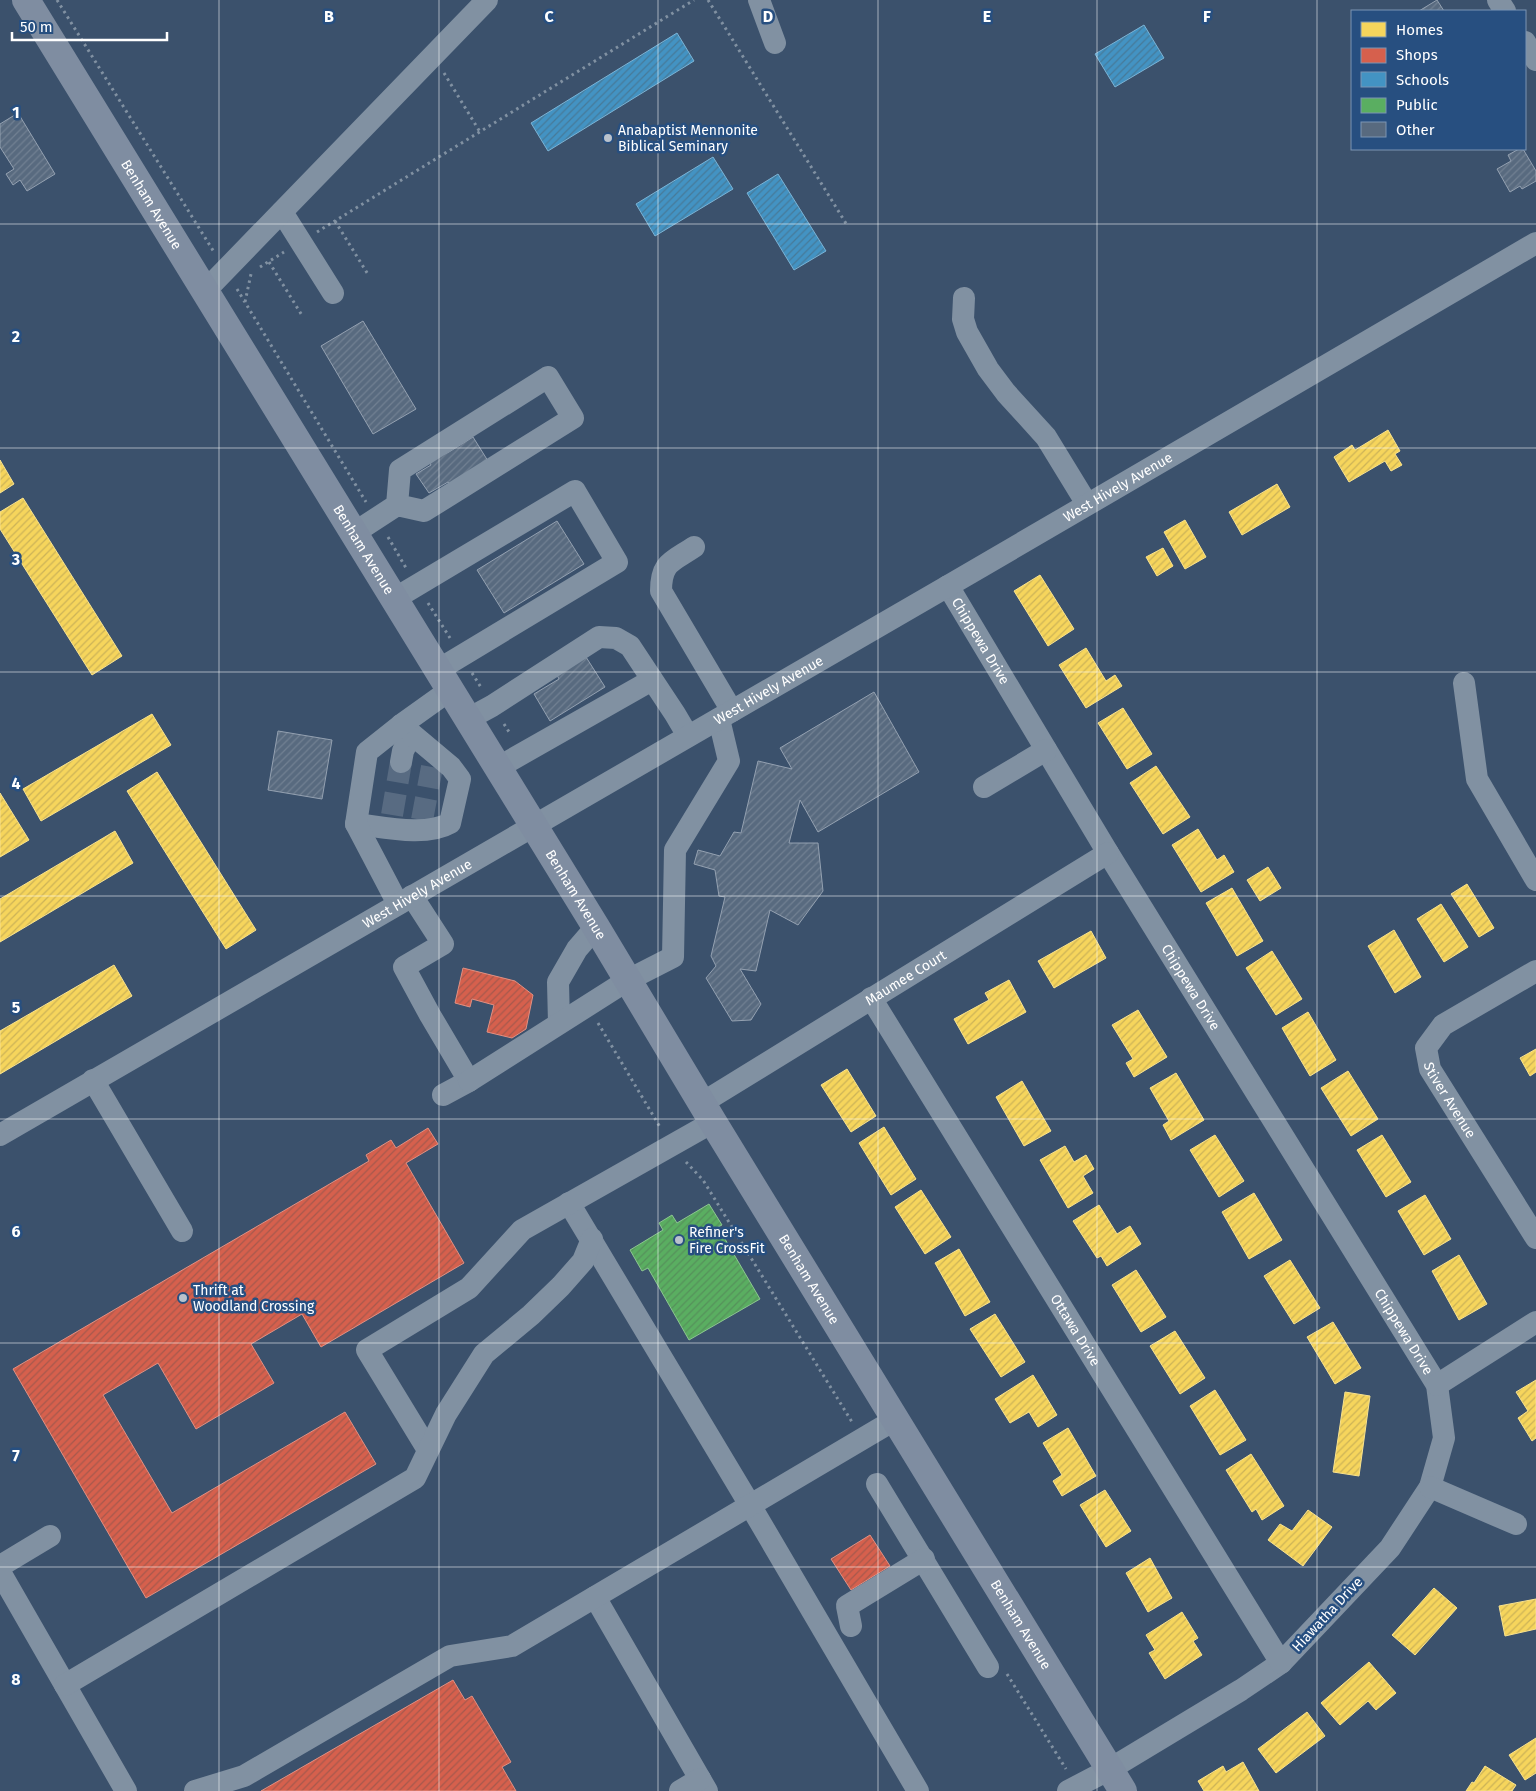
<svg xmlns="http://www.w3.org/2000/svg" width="1536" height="1791" font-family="'Fira Sans',sans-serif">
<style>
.homes{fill:url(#homes-hatch);stroke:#f9e28d}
.shops{fill:url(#shops-hatch);stroke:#e29082}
.schools{fill:url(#schools-hatch);stroke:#7bb3d5}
.public{fill:url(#public-hatch);stroke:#8cc690}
.building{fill:url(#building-hatch);stroke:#94a1b1}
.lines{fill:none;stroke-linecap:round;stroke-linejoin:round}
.minor-tunnel{stroke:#586b82;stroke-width:22;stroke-dasharray:22 11;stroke-linecap:butt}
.path{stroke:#8191a2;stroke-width:3;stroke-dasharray:2.5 4;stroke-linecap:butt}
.minor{stroke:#8191a2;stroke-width:22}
.major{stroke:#7f8da1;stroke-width:28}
.grid{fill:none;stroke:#fff;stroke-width:1;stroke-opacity:0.55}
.poi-dot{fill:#bac2cc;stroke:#274f80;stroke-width:2}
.labels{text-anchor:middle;stroke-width:5;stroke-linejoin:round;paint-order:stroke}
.poi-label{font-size:14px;fill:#fff;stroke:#274f80;text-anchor:start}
.street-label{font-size:14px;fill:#fff;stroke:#274f80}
.grid-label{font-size:16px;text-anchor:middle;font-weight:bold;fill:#fff;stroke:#274f80;stroke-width:5;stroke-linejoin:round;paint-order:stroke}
</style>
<defs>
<pattern id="homes-hatch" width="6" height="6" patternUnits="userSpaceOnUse" patternTransform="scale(1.25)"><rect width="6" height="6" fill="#f6d55c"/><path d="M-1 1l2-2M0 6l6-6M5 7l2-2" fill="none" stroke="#ccb358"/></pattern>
<pattern id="shops-hatch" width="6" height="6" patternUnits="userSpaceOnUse" patternTransform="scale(1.25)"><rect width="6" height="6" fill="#d6604d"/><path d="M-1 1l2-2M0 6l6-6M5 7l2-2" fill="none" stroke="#a6594d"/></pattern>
<pattern id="schools-hatch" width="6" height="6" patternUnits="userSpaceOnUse" patternTransform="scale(1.25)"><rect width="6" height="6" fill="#4393c3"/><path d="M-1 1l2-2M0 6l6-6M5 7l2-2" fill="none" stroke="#467a99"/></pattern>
<pattern id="public-hatch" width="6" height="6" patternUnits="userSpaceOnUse" patternTransform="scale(1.25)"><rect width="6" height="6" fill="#5aae61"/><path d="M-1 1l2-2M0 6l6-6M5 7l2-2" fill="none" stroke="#56915b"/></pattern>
<pattern id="building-hatch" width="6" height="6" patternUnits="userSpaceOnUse" patternTransform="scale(1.25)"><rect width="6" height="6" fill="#586a7f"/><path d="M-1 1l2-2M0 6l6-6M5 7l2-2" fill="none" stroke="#718092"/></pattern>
</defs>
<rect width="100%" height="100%" fill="#3b516c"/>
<!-- homes -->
<path class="homes" d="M 1388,430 L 1400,451 L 1395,454 L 1402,465 L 1391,471 L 1385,461 L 1349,482 L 1334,457 L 1352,445 L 1355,450 Z
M 0,460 L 14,484 L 0,493 Z
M 1277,484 L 1290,507 L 1242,535 L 1229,512 Z
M 23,498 L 122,656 L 92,675 L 0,529 L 0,512 Z
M 1185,520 L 1206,557 L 1185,569 L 1164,532 Z
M 1163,548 L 1173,566 L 1157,576 L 1146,557 Z
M 1040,575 L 1074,629 L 1048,646 L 1014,591 Z
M 1086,648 L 1106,681 L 1115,675 L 1122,686 L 1086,708 L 1059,665 Z
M 1123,708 L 1152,754 L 1127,769 L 1098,723 Z
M 152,714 L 171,745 L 41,821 L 23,789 Z
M 1156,766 L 1190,817 L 1163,834 L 1130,783 Z
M 157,772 L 256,930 L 226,949 L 127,791 Z
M 0,793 L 29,840 L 0,857 Z
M 1198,829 L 1217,860 L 1224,855 L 1234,872 L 1201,892 L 1172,845 Z
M 115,831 L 133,863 L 0,942 L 0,899 Z
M 1268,867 L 1281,888 L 1260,901 L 1247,880 Z
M 1467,884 L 1494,928 L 1479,937 L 1451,894 Z
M 1232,888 L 1263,941 L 1237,956 L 1206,903 Z
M 1441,904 L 1468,947 L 1444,962 L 1417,919 Z
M 1394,930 L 1421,977 L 1395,993 L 1368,946 Z
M 1091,931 L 1106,958 L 1054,988 L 1038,961 Z
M 1272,951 L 1302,999 L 1276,1015 L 1246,968 Z
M 114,965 L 132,996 L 0,1074 L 0,1031 Z
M 1009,980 L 1026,1012 L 968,1044 L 954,1019 L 989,1000 L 985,993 Z
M 1138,1010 L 1167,1057 L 1134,1077 L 1126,1063 L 1133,1059 L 1112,1025 Z
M 1308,1012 L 1336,1060 L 1310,1076 L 1282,1028 Z
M 1536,1049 L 1536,1072 L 1530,1076 L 1520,1058 Z
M 847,1069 L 876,1116 L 851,1132 L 821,1085 Z
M 1348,1071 L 1378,1119 L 1351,1136 L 1321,1088 Z
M 1176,1073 L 1204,1120 L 1171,1140 L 1163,1125 L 1169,1121 L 1150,1088 Z
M 1022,1081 L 1051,1131 L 1024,1146 L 996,1097 Z
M 884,1127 L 916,1179 L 891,1195 L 859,1143 Z
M 1215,1135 L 1244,1181 L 1219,1197 L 1190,1150 Z
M 1382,1135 L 1411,1182 L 1386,1197 L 1357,1150 Z
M 1065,1146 L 1074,1162 L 1086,1155 L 1094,1169 L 1083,1176 L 1093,1193 L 1068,1208 L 1040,1160 Z
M 921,1190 L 951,1237 L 925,1254 L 895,1207 Z
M 1254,1193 L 1282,1240 L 1249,1259 L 1222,1212 Z
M 1425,1195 L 1451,1239 L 1424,1255 L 1398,1211 Z
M 1099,1205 L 1117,1234 L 1130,1226 L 1141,1244 L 1107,1266 L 1101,1256 L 1097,1258 L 1073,1221 Z
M 959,1249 L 990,1302 L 965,1316 L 935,1263 Z
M 1459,1255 L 1487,1304 L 1459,1320 L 1432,1271 Z
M 1290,1260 L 1320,1308 L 1294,1324 L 1264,1276 Z
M 1136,1270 L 1166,1317 L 1141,1332 L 1112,1285 Z
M 995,1314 L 1025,1362 L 1001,1377 L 970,1329 Z
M 1333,1322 L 1361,1368 L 1335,1384 L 1307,1337 Z
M 1175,1331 L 1205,1378 L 1180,1394 L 1150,1346 Z
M 1033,1375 L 1057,1415 L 1038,1427 L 1029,1412 L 1010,1423 L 995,1399 Z
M 1536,1380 L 1536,1438 L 1532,1441 L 1518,1418 L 1528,1411 L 1516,1392 Z
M 1215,1390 L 1246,1440 L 1220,1455 L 1190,1406 Z
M 1345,1392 L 1370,1396 L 1359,1476 L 1333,1472 Z
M 1068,1428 L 1096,1476 L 1062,1496 L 1053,1481 L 1062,1475 L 1043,1443 Z
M 1251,1454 L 1284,1506 L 1262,1520 L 1256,1509 L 1252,1512 L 1226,1470 Z
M 1105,1490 L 1131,1531 L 1106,1547 L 1080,1505 Z
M 1308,1510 L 1332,1527 L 1303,1566 L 1268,1540 L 1280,1524 L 1292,1531 Z
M 1150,1558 L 1172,1598 L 1148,1612 L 1126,1573 Z
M 1434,1588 L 1457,1608 L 1415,1655 L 1392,1635 Z
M 1536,1599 L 1536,1629 L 1505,1636 L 1499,1606 Z
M 1182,1612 L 1198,1638 L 1193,1641 L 1202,1655 L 1165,1679 L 1149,1653 L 1155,1650 L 1146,1635 Z
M 1369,1662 L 1396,1693 L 1376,1710 L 1368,1701 L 1340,1725 L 1321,1703 Z
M 1307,1712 L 1325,1736 L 1276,1773 L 1258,1749 Z
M 1536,1738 L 1536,1773 L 1525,1780 L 1509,1755 Z
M 1243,1762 L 1259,1791 L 1204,1791 L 1198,1781 L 1223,1766 L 1226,1772 Z
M 1485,1766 L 1516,1785 L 1512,1791 L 1466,1791 L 1472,1782 L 1474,1783 Z"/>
<!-- shops -->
<path class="shops" d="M 463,968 L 515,981 L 533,995 L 526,1029 L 512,1038 L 487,1032 L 494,1005 L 472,999 L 470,1007 L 455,1003 Z
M 428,1128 L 438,1144 L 406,1163 L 464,1263 L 321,1347 L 302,1314 L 251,1344 L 274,1383 L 196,1429 L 158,1363 L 103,1395 L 172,1513 L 345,1412 L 376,1464 L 146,1598 L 13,1369 L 369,1161 L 366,1155 L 391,1140 L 396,1148 Z
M 870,1535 L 890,1566 L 851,1590 L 831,1559 Z
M 453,1680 L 465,1700 L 472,1696 L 511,1762 L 502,1767 L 516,1791 L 261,1791 Z"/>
<!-- schools -->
<path class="schools" d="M 1144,25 L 1164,58 L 1115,87 L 1095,54 Z
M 677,33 L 694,61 L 548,151 L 531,123 Z
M 713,157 L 733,189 L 655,236 L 636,204 Z
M 778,174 L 826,251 L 794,270 L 747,193 Z"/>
<!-- public -->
<path class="public" d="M 709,1204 L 722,1225 L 718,1227 L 760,1299 L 689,1340 L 648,1268 L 642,1271 L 630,1250 L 663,1230 L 659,1223 L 672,1215 L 677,1223 Z"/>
<!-- building -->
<path class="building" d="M 1437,0 L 1444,11 L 1419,11 Z
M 18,113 L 55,174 L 27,191 L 20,180 L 13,185 L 6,174 L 14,169 L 0,147 L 0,124 Z
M 1519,149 L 1523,149 L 1536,171 L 1536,181 L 1522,189 L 1520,186 L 1510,192 L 1497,169 L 1511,161 L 1508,155 Z
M 363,321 L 416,409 L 373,434 L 321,346 Z
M 473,437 L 488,461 L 450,485 L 448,482 L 429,493 L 416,474 L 431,465 L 429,461 L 449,452 Z
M 557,521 L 584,564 L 504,613 L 477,570 Z
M 586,657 L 605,687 L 550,721 L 534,694 L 559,679 L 557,675 Z
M 874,692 L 919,772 L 818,832 L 800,800 L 789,843 L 818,843 L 823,891 L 798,925 L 770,910 L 756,971 L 740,969 L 761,1004 L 751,1020 L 732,1021 L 706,978 L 716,966 L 711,956 L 725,897 L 719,896 L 715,870 L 694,864 L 698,850 L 720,856 L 734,832 L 741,833 L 758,761 L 792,769 L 780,748 Z
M 278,731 L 332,740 L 322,799 L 268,790 Z"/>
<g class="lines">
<!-- minor-tunnel -->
<path class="minor-tunnel" d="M 392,815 L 401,762
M 422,820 L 432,767"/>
<!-- path -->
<path class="path" d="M 57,0 L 214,252
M 708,0 L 847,225
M 444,73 L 480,132
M 335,221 L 369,276
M 317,232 L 694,0
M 269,262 L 303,317
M 260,267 L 284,252
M 237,289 L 366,502
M 245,302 L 251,274
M 388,537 L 406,568
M 428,603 L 450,638
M 472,673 L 482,689
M 504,724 L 511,735
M 598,1023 L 660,1127
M 686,1162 L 703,1180 L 852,1422
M 1007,1674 L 1066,1769"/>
<!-- minor -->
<g class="minor">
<path d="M 759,0 L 775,43"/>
<path d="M 1498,0 L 1505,11"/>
<path d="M 1525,42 L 1536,60"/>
<path d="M 282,212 L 333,293"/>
<path d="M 205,291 L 487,0"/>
<path d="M 964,298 L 963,319 L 967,332 L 988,369 L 1006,393 L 1046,437 L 1087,504"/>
<path d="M 354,533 L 397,505 L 424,511 L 573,418 L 548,377 L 400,470 L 397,505"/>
<path d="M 694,547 C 672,562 661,562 661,591 L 732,711"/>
<path id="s1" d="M 948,586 L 1108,853 L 1437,1385 L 1444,1438 L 1430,1487 L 1390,1548 L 1281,1663 L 1241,1690 L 1110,1769 L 1068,1791"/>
<path d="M 394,599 L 575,491 L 617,562 L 438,670"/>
<path d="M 1464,683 L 1477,779 L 1536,880"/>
<path d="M 468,719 L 492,706 L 599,637 L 616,638 L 630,646 L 675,714 L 688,736"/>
<path d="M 401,762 L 403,751 L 411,735"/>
<path d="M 497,768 L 652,680"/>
<path d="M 984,787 L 1046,750"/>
<path d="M 356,824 C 383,827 426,837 450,823 L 460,779 L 451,767 L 401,725"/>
<path d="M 412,896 L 443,944 L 404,967 L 430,1015 L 469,1081 L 443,1095"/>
<path d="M 398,904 L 356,824 L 367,752 L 401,725 L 450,690"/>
<path id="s2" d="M 1536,971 L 1443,1025 L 1426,1048 L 1430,1069 L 1536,1238"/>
<path id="s3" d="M 871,998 L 1281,1663"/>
<path d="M 559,1023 L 558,982 L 577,949 L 596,927"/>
<path d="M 93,1080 L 182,1231"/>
<path d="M 469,1081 L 628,980 L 673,957 L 675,850 L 729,761 L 719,719"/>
<path id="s4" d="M 702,1103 L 1108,853"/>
<path id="s5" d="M 0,1135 L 948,586 L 1536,243"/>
<path d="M 569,1203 L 750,1505 L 918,1791"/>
<path d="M 1437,1385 L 1536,1322"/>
<path d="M 428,1450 L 367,1350 L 469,1288 L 522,1230 L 713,1122"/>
<path d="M 877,1484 L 988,1667"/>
<path d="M 1430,1487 L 1516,1524"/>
<path d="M 0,1566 L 50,1536"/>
<path d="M 0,1572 L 126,1791"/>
<path d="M 595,1597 L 707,1791"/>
<path d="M 851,1626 L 847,1606 L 924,1559"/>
<path d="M 65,1685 L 415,1478 L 446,1414 L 484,1354 L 531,1315 L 561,1286 L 583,1261 L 592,1239"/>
<path d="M 195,1791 L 244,1776 L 450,1656 L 512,1646 L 896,1419"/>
<path d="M 680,1791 L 700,1779"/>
</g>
<!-- major -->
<path class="major" id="s6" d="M 26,0 L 596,927 L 713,1122 L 1123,1791"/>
</g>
<!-- grid -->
<path class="grid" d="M 219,0 L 219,1791M 439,0 L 439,1791M 658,0 L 658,1791M 878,0 L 878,1791M 1097,0 L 1097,1791M 1317,0 L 1317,1791M 0,224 L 1536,224M 0,448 L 1536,448M 0,672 L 1536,672M 0,896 L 1536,896M 0,1119 L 1536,1119M 0,1343 L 1536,1343M 0,1567 L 1536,1567"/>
<!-- markers -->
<g class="poi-dot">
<circle cx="608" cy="138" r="5"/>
<circle cx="679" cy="1240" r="5"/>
<circle cx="183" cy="1298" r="5"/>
</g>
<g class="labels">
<!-- poi labels -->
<g class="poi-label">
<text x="618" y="135">Anabaptist Mennonite<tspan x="618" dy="16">Biblical Seminary</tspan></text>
<text x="689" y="1237">Refiner's<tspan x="689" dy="16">Fire CrossFit</tspan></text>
<text x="193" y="1295">Thrift at<tspan x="193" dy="16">Woodland Crossing</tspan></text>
</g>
<!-- street labels -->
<g class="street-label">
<text dy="5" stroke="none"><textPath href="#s6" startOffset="240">Benham Avenue</textPath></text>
<text dy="5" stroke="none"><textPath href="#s5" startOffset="1292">West Hively Avenue</textPath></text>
<text dy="5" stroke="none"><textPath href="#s6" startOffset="645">Benham Avenue</textPath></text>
<text dy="5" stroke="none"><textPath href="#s1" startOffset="64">Chippewa Drive</textPath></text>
<text dy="5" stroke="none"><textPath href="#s5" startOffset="888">West Hively Avenue</textPath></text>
<text dy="5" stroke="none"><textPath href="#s5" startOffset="482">West Hively Avenue</textPath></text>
<text dy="5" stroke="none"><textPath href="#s6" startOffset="1050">Benham Avenue</textPath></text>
<text dy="5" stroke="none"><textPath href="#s4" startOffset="239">Maumee Court</textPath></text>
<text dy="5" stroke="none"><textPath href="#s1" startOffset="469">Chippewa Drive</textPath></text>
<text dy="5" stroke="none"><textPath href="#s2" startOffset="194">Stiver Avenue</textPath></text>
<text dy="5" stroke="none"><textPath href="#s6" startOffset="1500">Benham Avenue</textPath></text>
<text dy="5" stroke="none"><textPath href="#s3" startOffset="390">Ottawa Drive</textPath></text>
<text dy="5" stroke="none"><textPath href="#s1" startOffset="874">Chippewa Drive</textPath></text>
<text transform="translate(1327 1614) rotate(-47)" y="5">Hiawatha Drive</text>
<text dy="5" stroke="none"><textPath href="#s6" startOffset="1905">Benham Avenue</textPath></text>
</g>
</g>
<g class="grid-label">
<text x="329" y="22">B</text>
<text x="549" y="22">C</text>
<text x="768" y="22">D</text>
<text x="987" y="22">E</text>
<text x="1207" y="22">F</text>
<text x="16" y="118">1</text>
<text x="16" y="342">2</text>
<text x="16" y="565">3</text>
<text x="16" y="789">4</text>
<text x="16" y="1013">5</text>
<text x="16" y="1237">6</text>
<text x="16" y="1461">7</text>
<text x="16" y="1685">8</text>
</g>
<!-- legend -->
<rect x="1351" y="10" width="175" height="140" fill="#274f80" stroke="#7d95b3"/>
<rect x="1361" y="22" width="25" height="15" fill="#f6d55c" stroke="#7d95b3"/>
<text x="1396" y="35" font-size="15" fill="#ffffff">Homes</text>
<rect x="1361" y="48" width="25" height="15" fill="#d6604d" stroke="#7d95b3"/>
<text x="1396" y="60" font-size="15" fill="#ffffff">Shops</text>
<rect x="1361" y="72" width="25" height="15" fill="#4393c3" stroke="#7d95b3"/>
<text x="1396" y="85" font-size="15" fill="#ffffff">Schools</text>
<rect x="1361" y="98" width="25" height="15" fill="#5aae61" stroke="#7d95b3"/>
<text x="1396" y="110" font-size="15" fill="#ffffff">Public</text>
<rect x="1361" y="122" width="25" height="15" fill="#586a7f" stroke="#7d95b3"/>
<text x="1396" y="135" font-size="15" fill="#ffffff">Other</text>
<!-- scale -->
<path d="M12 32v8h155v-8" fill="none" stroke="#ffffff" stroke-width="2.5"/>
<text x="20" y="32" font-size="15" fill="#ffffff" stroke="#274f80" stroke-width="4" paint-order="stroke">50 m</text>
</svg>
